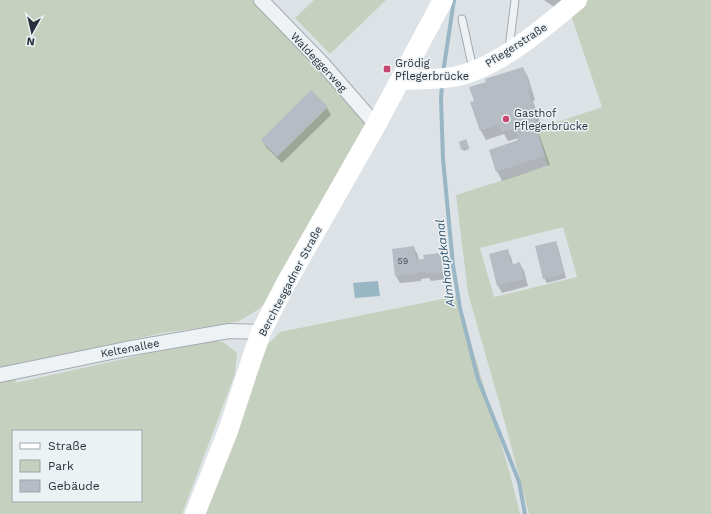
<svg xmlns="http://www.w3.org/2000/svg" width="711" height="514" font-family="'Work Sans',sans-serif">
<style>
.green{fill:#c6d0be;fill-rule:evenodd}
.water{fill:#99b6c5}
.shadow{fill:#0003}
.lines{fill:none;stroke-linecap:round;stroke-linejoin:round}
.stream{stroke:#99b6c5;stroke-width:4}
.building{fill:#b5bcc3}
.lane-casing{stroke:#a3aab0;stroke-width:9}
.street-casing{stroke:#a3aab0;stroke-width:16}
.lane{stroke:#eff2f5;stroke-width:7}
.street{stroke:#eff2f5;stroke-width:14}
.secondary{stroke:#fff;stroke-width:20}
.poi-dot{fill:#c7466f;stroke:#ecf1f4;stroke-width:1.5}
.labels{text-anchor:middle;stroke-width:3;stroke-linejoin:round;paint-order:stroke}
.number-label{font-size:9px;fill:#4a545e}
.street-label{font-size:11px;fill:#27323c;stroke:#ecf1f4}
.poi-label{font-size:11px;fill:#27323c;stroke:#ecf1f4;text-anchor:start}
.water-label{font-size:12px;font-style:italic;fill:#34576e;stroke:#ecf1f4}
</style>
<rect width="100%" height="100%" fill="#dde2e6"/>
<!-- green -->
<path class="green" d="M 0,0 L 253,0 L 280,24 L 363,113 L 366,127 L 270,298 L 259,309 L 239,321 L 206,327 L 162,333 L 22,364 L 15,383 L 209,340 L 223,342 L 237,353 L 235,374 L 182,514 L 0,514 ZM 13,431 L 141,431 L 141,501 L 13,501 Z
M 314,0 L 386,0 L 330,54 L 295,18 Z
M 588,0 L 711,0 L 711,514 L 529,514 L 505,423 L 468,293 L 456,195 L 548,166 L 536,129 L 602,107 L 571,15 ZM 563,227 L 577,277 L 494,297 L 480,248 Z
M 457,296 L 510,474 L 520,514 L 202,514 L 268,344 L 280,332 Z"/>
<!-- water -->
<path class="water" d="M 378,281 L 380,296 L 355,298 L 353,283 Z"/>
<!-- shadow -->
<path class="shadow" d="M 544,0 L 563,0 L 557,9 Z
M 523,68 L 528,77 L 535,100 L 533,101 L 542,127 L 540,127 L 541,130 L 538,131 L 550,165 L 502,181 L 497,171 L 520,140 L 519,138 L 508,141 L 504,134 L 486,140 L 481,131 L 471,103 L 475,101 L 487,83 Z
M 327,108 L 331,115 L 282,163 L 266,147 L 262,140 Z
M 467,142 L 469,149 L 464,151 L 462,149 Z
M 556,242 L 558,247 L 566,278 L 547,283 L 544,278 Z
M 414,248 L 418,255 L 419,260 L 425,260 L 439,254 L 443,261 L 446,279 L 431,281 L 429,278 L 421,279 L 421,281 L 400,283 L 396,276 Z
M 507,250 L 511,257 L 513,265 L 520,264 L 524,271 L 528,286 L 502,293 L 498,286 Z"/>
<g class="lines">
<!-- stream -->
<path class="stream" d="M 443,73 L 454,0
M 442,83 L 441,100 L 443,159 L 453,265 L 460,308 L 478,379 L 519,482 L 525,514"/>
</g>
<!-- building -->
<path class="building" d="M 523,67 L 531,90 L 528,91 L 537,117 L 535,118 L 536,120 L 534,121 L 545,156 L 496,172 L 489,150 L 518,140 L 515,128 L 501,132 L 499,125 L 480,131 L 470,102 L 474,101 L 469,87 L 486,82 L 485,79 Z
M 311,90 L 328,107 L 277,157 L 261,140 Z
M 466,139 L 469,147 L 461,150 L 459,142 Z
M 556,241 L 564,274 L 543,279 L 535,246 Z
M 414,246 L 416,260 L 424,259 L 423,255 L 440,253 L 442,272 L 426,274 L 426,271 L 417,272 L 418,274 L 395,276 L 392,249 Z
M 508,249 L 512,265 L 520,262 L 524,279 L 497,286 L 489,254 Z"/>
<g class="lines">
<defs>
<path id="lane" d="M 462,19 L 473,69
M 509,48 L 515,0"/>
<path id="street" d="M 261,0 L 323,64 L 376,125
M 0,375 L 126,349 L 229,331 L 261,332"/>
</defs>
<!-- lane casing -->
<use href="#lane" class="lane-casing"/>
<!-- street casing -->
<use href="#street" class="street-casing"/>
<!-- lane -->
<use href="#lane" class="lane"/>
<!-- street -->
<use href="#street" class="street"/>
<!-- secondary -->
<path class="secondary" d="M 400,80 C 417,79 435,80 452,77 C 495,70 544,28 577,0
M 195,514 L 228,431 L 248,370 L 261,332 L 285,285 L 376,125 L 443,0"/>
</g>
<!-- markers -->
<g class="poi-dot">
<rect x="383" y="65" width="8" height="8" rx="2"/>
<circle cx="506" cy="119" r="4"/>
</g>
<g class="labels">
<!-- number labels -->
<g class="number-label">
<text x="403" y="264">59</text>
</g>
<!-- street labels -->
<g class="street-label">
<text transform="translate(516 45) rotate(-33)" y="4">Pflegerstraße</text>
<text transform="translate(319 62) rotate(47)" y="4">Waldeggerweg</text>
<text transform="translate(290 281) rotate(-62)" y="4">Berchtesgadner Straße</text>
<text transform="translate(130 348) rotate(-11)" y="4">Keltenallee</text>
</g>
<!-- poi labels -->
<g class="poi-label">
<text x="395" y="67">Grödig<tspan x="395" dy="13">Pflegerbrücke</tspan></text>
<text x="514" y="117">Gasthof<tspan x="514" dy="13">Pflegerbrücke</tspan></text>
</g>
<!-- water labels -->
<g class="water-label">
<text transform="translate(445 263) rotate(-97)" y="4">Almhauptkanal</text>
</g>
</g>
<!-- legend -->
<rect x="12" y="430" width="130" height="72" fill="#ecf1f4" stroke="#9da5aa"/>
<rect x="20" y="443" width="20" height="6" fill="#ffffff" stroke="#9da5aa"/>
<text x="48" y="450" font-size="12" fill="#27323c">Straße</text>
<rect x="20" y="460" width="20" height="12" fill="#c6d0be" stroke="#9da5aa"/>
<text x="48" y="470" font-size="12" fill="#27323c">Park</text>
<rect x="20" y="480" width="20" height="12" fill="#b5bcc3" stroke="#9da5aa"/>
<text x="48" y="490" font-size="12" fill="#27323c">Gebäude</text>
<!-- north arrow -->
<g transform="translate(32 32) rotate(188)" stroke="#ecf1f4" stroke-width="3" paint-order="stroke">
<path d="M0-3L7 15L0 10L-7 15Z" fill="#27323c"/>
<text y="-6" font-size="11" font-weight="bold" text-anchor="middle" fill="#27323c">N</text>
</g>
</svg>
